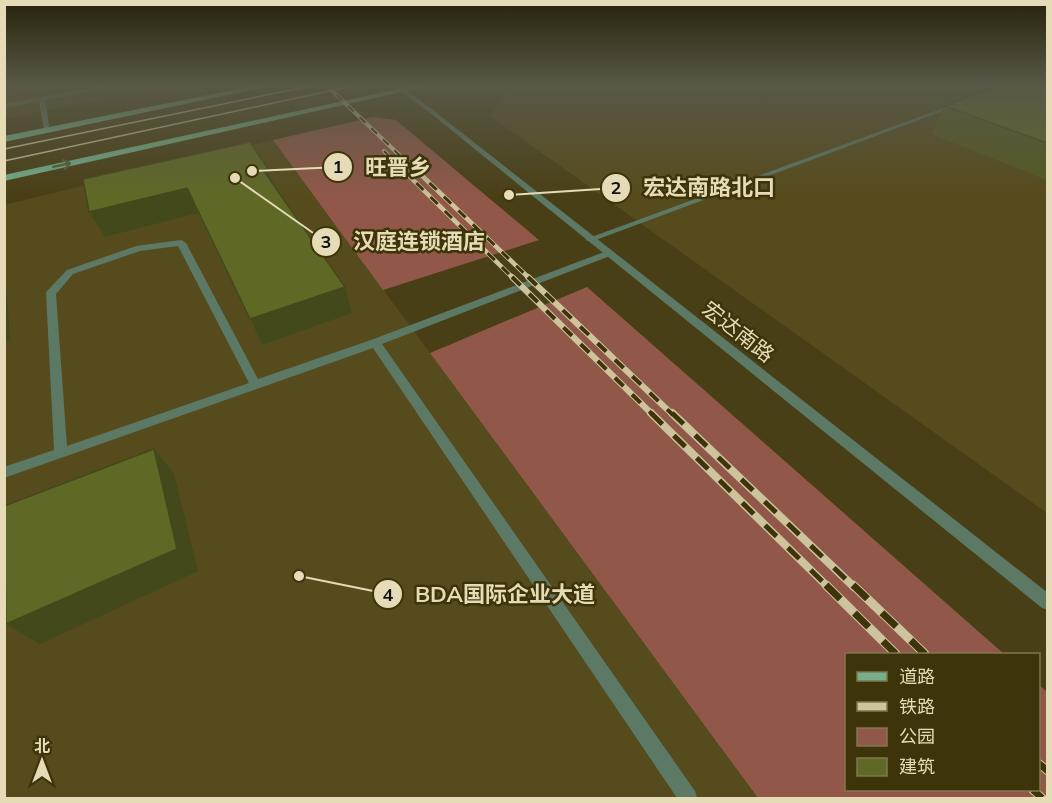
<svg xmlns="http://www.w3.org/2000/svg" width="1052" height="803" font-family="Mulish,'Noto Sans SC',sans-serif">
<style>
.built{fill:#564b1c}
.green{fill:#915849}
.lines{fill:none;stroke-linecap:round;stroke-linejoin:round}
.service{fill:#5c7966;fill-rule:evenodd}
.tertiary{fill:#5c7966;fill-rule:evenodd}
.primary{fill:#74b18a;fill-rule:evenodd}
.tram{stroke:#cdc39d;stroke-width:1.5}
.rail-far4-casing{stroke:#cdc39d;stroke-width:4}
.rail-far3-casing{stroke:#cdc39d;stroke-width:4.5}
.rail-far2-casing{stroke:#cdc39d;stroke-width:6}
.rail-far1-casing{stroke:#cdc39d;stroke-width:8}
.rail-casing{stroke:#cdc39d;stroke-width:9}
.rail-far4{stroke:#3e340a;stroke-width:2;stroke-dasharray:8;stroke-linecap:butt}
.rail-far3{stroke:#3e340a;stroke-width:3;stroke-dasharray:10;stroke-linecap:butt}
.rail-far2{stroke:#3e340a;stroke-width:4;stroke-dasharray:12;stroke-linecap:butt}
.rail-far1{stroke:#3e340a;stroke-width:5;stroke-dasharray:16;stroke-linecap:butt}
.rail{stroke:#3e340a;stroke-width:7;stroke-dasharray:20;stroke-linecap:butt}
.wall{fill:#535921}
.shaded-wall{fill:#43491b}
.building{fill:#606826;stroke:#43491b;stroke-width:1.5}
.oneway{stroke:#516037}
.labels{text-anchor:middle;stroke-width:5;stroke-linejoin:round;paint-order:stroke}
.street-label{font-size:21px;fill:#e5dbb6;stroke:#3e340a}
.leader{fill:none;stroke:#e5dbb6;stroke-width:2}
.callout-dot{fill:#e5dbb6;stroke:#3e340a;stroke-width:2}
.mark-label{font-size:18px;text-anchor:middle;font-weight:bold;fill:#111}
.callout-label{font-size:22px;text-anchor:middle;font-weight:bold;fill:#e5dbb6;stroke:#3e340a;stroke-width:5;stroke-linejoin:round;paint-order:stroke}
</style>
<rect width="100%" height="100%" fill="#493f16"/>
<!-- built -->
<path class="built" d="M 5,84 L 185,84 L 5,118 Z
M 512,84 L 1047,84 L 1047,513 L 490,116 Z
M 273,140 L 758,798 L 5,798 L 4,205 Z"/>
<!-- green -->
<path class="green" d="M 373,117 L 396,120 L 539,240 L 383,290 L 273,140 Z
M 587,287 L 1004,654 L 846,654 L 846,790 L 1038,790 L 1039,685 L 1047,692 L 1047,798 L 758,798 L 430,353 Z"/>
<g class="lines">
<!-- service -->
<path class="service" d="M 111,84 L 126,84 L 45,100 L 50,130 L 47,132 L 44,130 L 39,101 L 4,108 L 4,104 Z
M 957,103 L 962,104 L 593,241 L 587,241 L 586,239 Z
M 181,240 L 186,243 L 258,379 L 371,340 L 604,252 L 610,252 L 610,256 L 382,344 L 695,791 L 697,798 L 677,798 L 373,348 L 4,478 L 4,467 L 54,450 L 46,293 L 47,291 L 67,270 L 136,246 ZM 178,246 L 249,383 L 67,446 L 56,294 L 73,274 L 140,251 Z"/>
<!-- tertiary -->
<path class="tertiary" d="M 391,84 L 398,84 L 433,110 L 1048,593 L 1048,610 L 1042,608 L 429,112 Z"/>
<!-- primary -->
<path class="primary" d="M 263,84 L 280,84 L 4,142 L 4,136 Z
M 421,84 L 437,84 L 4,181 L 4,175 Z"/>
<!-- tram -->
<path class="tram" d="M 4,149 L 320,84
M 4,161 L 362,84"/>
<defs>
<path id="rail-far4" d="M 325,84 L 416,171
M 384,151 L 404,171"/>
<path id="rail-far3" d="M 402,169 L 514,279
M 415,169 L 530,279"/>
<path id="rail-far2" d="M 512,277 L 653,415
M 528,277 L 673,415"/>
<path id="rail-far1" d="M 651,413 L 828,587
M 672,413 L 854,587"/>
<path id="rail" d="M 826,585 L 896,654
M 853,585 L 925,654
M 1038,763 L 1048,771
M 1033,790 L 1042,798"/>
</defs>
<!-- rail-far4 casing -->
<use href="#rail-far4" class="rail-far4-casing"/>
<!-- rail-far3 casing -->
<use href="#rail-far3" class="rail-far3-casing"/>
<!-- rail-far2 casing -->
<use href="#rail-far2" class="rail-far2-casing"/>
<!-- rail-far1 casing -->
<use href="#rail-far1" class="rail-far1-casing"/>
<!-- rail casing -->
<use href="#rail" class="rail-casing"/>
<!-- rail-far4 -->
<use href="#rail-far4" class="rail-far4"/>
<!-- rail-far3 -->
<use href="#rail-far3" class="rail-far3"/>
<!-- rail-far2 -->
<use href="#rail-far2" class="rail-far2"/>
<!-- rail-far1 -->
<use href="#rail-far1" class="rail-far1"/>
<!-- rail -->
<use href="#rail" class="rail"/>
</g>
<!-- wall -->
<path class="wall" d="M 1047,84 L 1047,180 L 931,134 L 945,106 Z
M 268,169 L 273,184 L 345,287 L 352,313 L 262,345 L 198,213 L 105,237 L 89,212 Z"/>
<!-- shaded-wall -->
<path class="shaded-wall" d="M 4,84 L 38,84 L 4,90 Z
M 268,169 L 276,193 L 263,170 Z
M 187,188 L 198,213 L 105,237 L 89,212 Z
M 4,258 L 10,340 L 4,342 Z
M 345,287 L 352,313 L 262,345 L 250,319 Z
M 154,449 L 174,474 L 198,571 L 40,644 L 6,624 Z"/>
<!-- building -->
<path class="building" d="M 1005,84 L 1047,84 L 1047,143 L 945,106 Z
M 250,142 L 268,169 L 263,170 L 345,287 L 250,319 L 187,188 L 89,212 L 83,179 Z
M 154,449 L 177,549 L 6,624 L 4,506 Z"/>
<!-- one-way arrows -->
<defs><path id="oneway-shaft" d="M-6 0H5M1.5-3L5.5 0L1.5 3" fill="none" stroke-width="1.6" stroke-linecap="round" stroke-linejoin="round" transform="scale(1.5)"/></defs>
<use class="oneway" href="#oneway-shaft" transform="translate(62 165) rotate(-12)"/>
<!-- sky -->
<linearGradient id="sky" x2="0" y2="1"><stop stop-color="#28230c"/><stop offset="0.43" stop-color="#595847"/><stop offset="1" stop-color="#595847" stop-opacity="0"/></linearGradient>
<rect width="1052" height="197" fill="url(#sky)"/>
<g class="labels">
<!-- street labels -->
<g class="street-label">
<text transform="translate(738 332) rotate(38)" y="7">宏达南路</text>
</g>
</g>
<!-- callouts -->
<path class="leader" d="M252 171L338 167M509 195L616 188M235 178L326 242M299 576L388 594"/>
<g class="callout-dot">
<circle cx="252" cy="171" r="6"/>
<circle cx="509" cy="195" r="6"/>
<circle cx="235" cy="178" r="6"/>
<circle cx="299" cy="576" r="6"/>
<circle cx="338" cy="167" r="15"/>
<circle cx="616" cy="188" r="15"/>
<circle cx="326" cy="242" r="15"/>
<circle cx="388" cy="594" r="15"/>
</g>
<g class="mark-label">
<text x="338" y="173">1</text>
<text x="616" y="194">2</text>
<text x="326" y="248">3</text>
<text x="388" y="601">4</text>
</g>
<g class="callout-label">
<text x="398" y="175">旺晋乡</text>
<text x="709" y="195">宏达南路北口</text>
<text x="419" y="249">汉庭连锁酒店</text>
<text x="505" y="602">BDA国际企业大道</text>
</g>
<!-- border -->
<rect width="1052" height="803" fill="none" stroke="#e5dbb6" stroke-width="12"/>
<!-- legend -->
<rect x="845" y="653" width="195" height="138" fill="#3e340a" stroke="#81774f" stroke-width="1.5"/>
<rect x="857" y="672" width="30" height="9" fill="#74b18a" stroke="#81774f" stroke-width="1.5"/>
<text x="899" y="683" font-size="18" fill="#e5dbb6">道路</text>
<rect x="857" y="702" width="30" height="9" fill="#cdc39d" stroke="#81774f" stroke-width="1.5"/>
<text x="899" y="713" font-size="18" fill="#e5dbb6">铁路</text>
<rect x="857" y="728" width="30" height="18" fill="#915849" stroke="#81774f" stroke-width="1.5"/>
<text x="899" y="743" font-size="18" fill="#e5dbb6">公园</text>
<rect x="857" y="758" width="30" height="18" fill="#606826" stroke="#81774f" stroke-width="1.5"/>
<text x="899" y="773" font-size="18" fill="#e5dbb6">建筑</text>
<!-- north arrow -->
<g transform="translate(42 761)" stroke="#3e340a" stroke-width="4.5" paint-order="stroke">
<path d="M0-4.5L10 22L0 15L-10 22Z" fill="#e5dbb6"/>
<text y="-9" font-size="16" font-weight="bold" text-anchor="middle" fill="#e5dbb6">北</text>
</g>
</svg>
